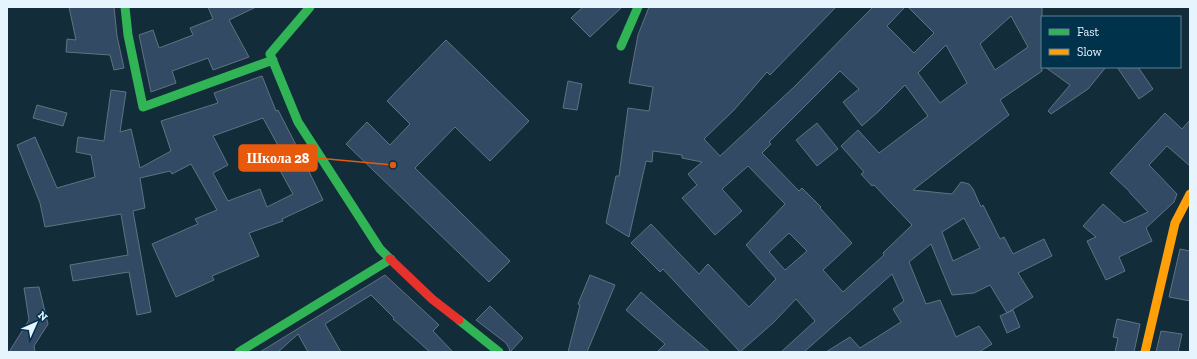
<svg xmlns="http://www.w3.org/2000/svg" width="1197" height="359" font-family="'Zilla Slab',serif">
<style>
.building{fill:#324a63;stroke:#617280;fill-rule:evenodd}
.lines{fill:none;stroke-linecap:round;stroke-linejoin:round}
.fast{stroke:#30b455;stroke-width:9}
.slow{stroke:#ff9f0a;stroke-width:9}
.jam{stroke:#e5322d;stroke-width:9}
.leader{fill:none;stroke:#e8590c;stroke-width:1.5}
.callout-dot{fill:#e8590c;stroke:#00324c;stroke-width:1.5}
.callout{fill:#e8590c;stroke:#e8590c;stroke-width:1.5}
.callout-label{font-size:14px;text-anchor:middle;font-weight:bold;fill:#fff}
</style>
<rect width="100%" height="100%" fill="#122c3a"/>
<!-- building -->
<path class="building" d="M 69,7 L 114,7 L 117,36 L 124,68 L 114,70 L 110,55 L 66,52 L 67,39 L 76,40 Z
M 208,7 L 256,7 L 229,20 L 249,57 L 213,70 L 208,58 L 172,71 L 176,83 L 151,92 L 139,35 L 153,30 L 159,48 L 193,35 L 190,28 L 213,19 Z
M 583,7 L 622,7 L 590,37 L 571,18 Z
M 649,7 L 836,7 L 770,75 L 767,72 L 734,110 L 704,139 L 720,156 L 794,87 L 873,7 L 905,7 L 887,26 L 914,53 L 934,33 L 908,7 L 1042,7 L 1042,71 L 1000,100 L 1009,115 L 913,190 L 952,194 L 961,182 L 969,184 L 973,189 L 981,207 L 983,205 L 1000,239 L 1004,237 L 1013,254 L 1044,239 L 1052,256 L 1018,273 L 1033,297 L 1007,313 L 990,285 L 974,293 L 952,295 L 931,244 L 909,262 L 926,304 L 940,300 L 956,337 L 979,326 L 992,344 L 979,352 L 826,352 L 850,337 L 860,348 L 901,322 L 893,309 L 904,301 L 892,274 L 804,352 L 781,352 L 815,321 L 796,299 L 773,323 L 740,352 L 663,269 L 660,272 L 631,243 L 651,224 L 699,274 L 708,264 L 749,307 L 776,279 L 746,245 L 785,204 L 748,166 L 722,189 L 742,211 L 715,235 L 682,198 L 697,185 L 688,174 L 702,162 L 682,158 L 682,155 L 653,151 L 652,162 L 646,161 L 629,237 L 606,223 L 616,176 L 619,176 L 628,108 L 649,111 L 653,87 L 629,83 L 638,35 ZM 1011,16 L 1028,47 L 995,70 L 980,44 ZM 946,45 L 967,83 L 940,103 L 918,73 ZM 840,71 L 859,89 L 843,102 L 862,126 L 879,111 L 905,85 L 928,116 L 879,153 L 858,130 L 841,146 L 864,172 L 861,174 L 872,186 L 874,185 L 912,225 L 883,253 L 884,255 L 843,292 L 823,270 L 852,243 L 820,208 L 821,207 L 802,188 L 799,191 L 762,153 L 771,144 L 769,142 ZM 964,218 L 980,248 L 953,261 L 942,232 ZM 789,233 L 807,251 L 785,270 L 769,252 Z
M 446,40 L 529,121 L 490,161 L 455,127 L 415,168 L 510,261 L 489,282 L 346,144 L 367,122 L 390,145 L 410,124 L 387,101 Z
M 1045,67 L 1106,67 L 1088,89 L 1051,114 L 1048,111 L 1070,85 Z
M 1117,67 L 1138,67 L 1153,89 L 1139,99 Z
M 262,76 L 276,111 L 278,110 L 294,141 L 323,200 L 282,219 L 283,221 L 249,233 L 259,256 L 212,276 L 214,280 L 176,297 L 152,244 L 198,224 L 195,219 L 217,210 L 191,164 L 172,174 L 170,171 L 140,178 L 145,208 L 133,211 L 151,312 L 137,315 L 129,272 L 73,281 L 70,265 L 128,255 L 121,214 L 45,227 L 40,203 L 17,145 L 35,137 L 57,188 L 95,177 L 91,155 L 76,152 L 78,137 L 104,141 L 111,90 L 126,92 L 120,132 L 131,129 L 140,168 L 171,151 L 161,121 L 218,103 L 214,93 ZM 263,118 L 286,160 L 277,165 L 293,194 L 267,207 L 260,189 L 228,201 L 213,173 L 228,165 L 213,136 Z
M 568,81 L 582,84 L 577,110 L 563,108 Z
M 37,105 L 67,113 L 63,126 L 33,118 Z
M 1165,113 L 1182,129 L 1190,120 L 1190,166 L 1167,146 L 1149,165 L 1177,194 L 1174,202 L 1146,228 L 1152,241 L 1119,257 L 1125,271 L 1106,280 L 1087,241 L 1096,237 L 1083,226 L 1103,204 L 1124,223 L 1148,212 L 1130,193 L 1130,192 L 1110,173 Z
M 817,123 L 838,149 L 817,166 L 796,140 Z
M 1180,249 L 1190,251 L 1190,301 L 1169,297 Z
M 385,275 L 439,325 L 433,331 L 453,352 L 430,352 L 393,319 L 394,318 L 371,295 L 325,324 L 341,352 L 308,352 L 298,334 L 278,352 L 260,352 Z
M 590,275 L 615,285 L 587,352 L 568,352 L 580,305 L 578,304 Z
M 39,287 L 48,324 L 34,346 L 35,352 L 9,352 L 29,320 L 24,288 Z
M 641,292 L 677,324 L 710,352 L 657,352 L 665,344 L 626,310 Z
M 490,306 L 523,338 L 510,352 L 509,348 L 506,343 L 476,320 Z
M 1013,310 L 1020,327 L 1007,333 L 1000,316 Z
M 1117,319 L 1140,324 L 1134,352 L 1115,352 L 1118,338 L 1113,337 Z
M 1161,331 L 1182,334 L 1178,352 L 1156,352 Z"/>
<g class="lines">
<!-- fast -->
<path class="fast" d="M 125,7 L 128,35 L 143,107 L 273,60
M 310,7 L 270,54 L 298,122 L 380,249 L 390,259
M 621,46 L 638,7
M 459,320 L 499,352
M 239,352 L 391,259"/>
<!-- slow -->
<path class="slow" d="M 1145,352 L 1175,223 L 1190,194"/>
<!-- jam -->
<path class="jam" d="M 390,259 L 432,299 L 459,320"/>
</g>
<!-- callouts -->
<path class="leader" d="M393 165L317 158"/>
<circle class="callout-dot" cx="393" cy="165" r="4"/>
<rect class="callout" x="239" y="145" width="78" height="26" rx="4"/>
<g class="callout-label">
<text x="278" y="163">Школа 28</text>
</g>
<!-- border -->
<rect width="1197" height="359" fill="none" stroke="#e6f4fe" stroke-width="16"/>
<!-- legend -->
<rect x="1041" y="16" width="140" height="52" fill="#00324c" stroke="#5c8093"/>
<rect x="1049" y="29" width="20" height="6" fill="#30b455" stroke="#5c8093"/>
<text x="1077" y="36" font-size="12" fill="#e6f4fe">Fast</text>
<rect x="1049" y="49" width="20" height="6" fill="#ff9f0a" stroke="#5c8093"/>
<text x="1077" y="56" font-size="12" fill="#e6f4fe">Slow</text>
<!-- north arrow -->
<g transform="translate(36 323) rotate(45)" stroke="#00324c" stroke-width="3" paint-order="stroke">
<path d="M0-3L7 15L0 10L-7 15Z" fill="#e6f4fe"/>
<text y="-6" font-size="11" font-weight="bold" text-anchor="middle" fill="#e6f4fe">N</text>
</g>
</svg>
